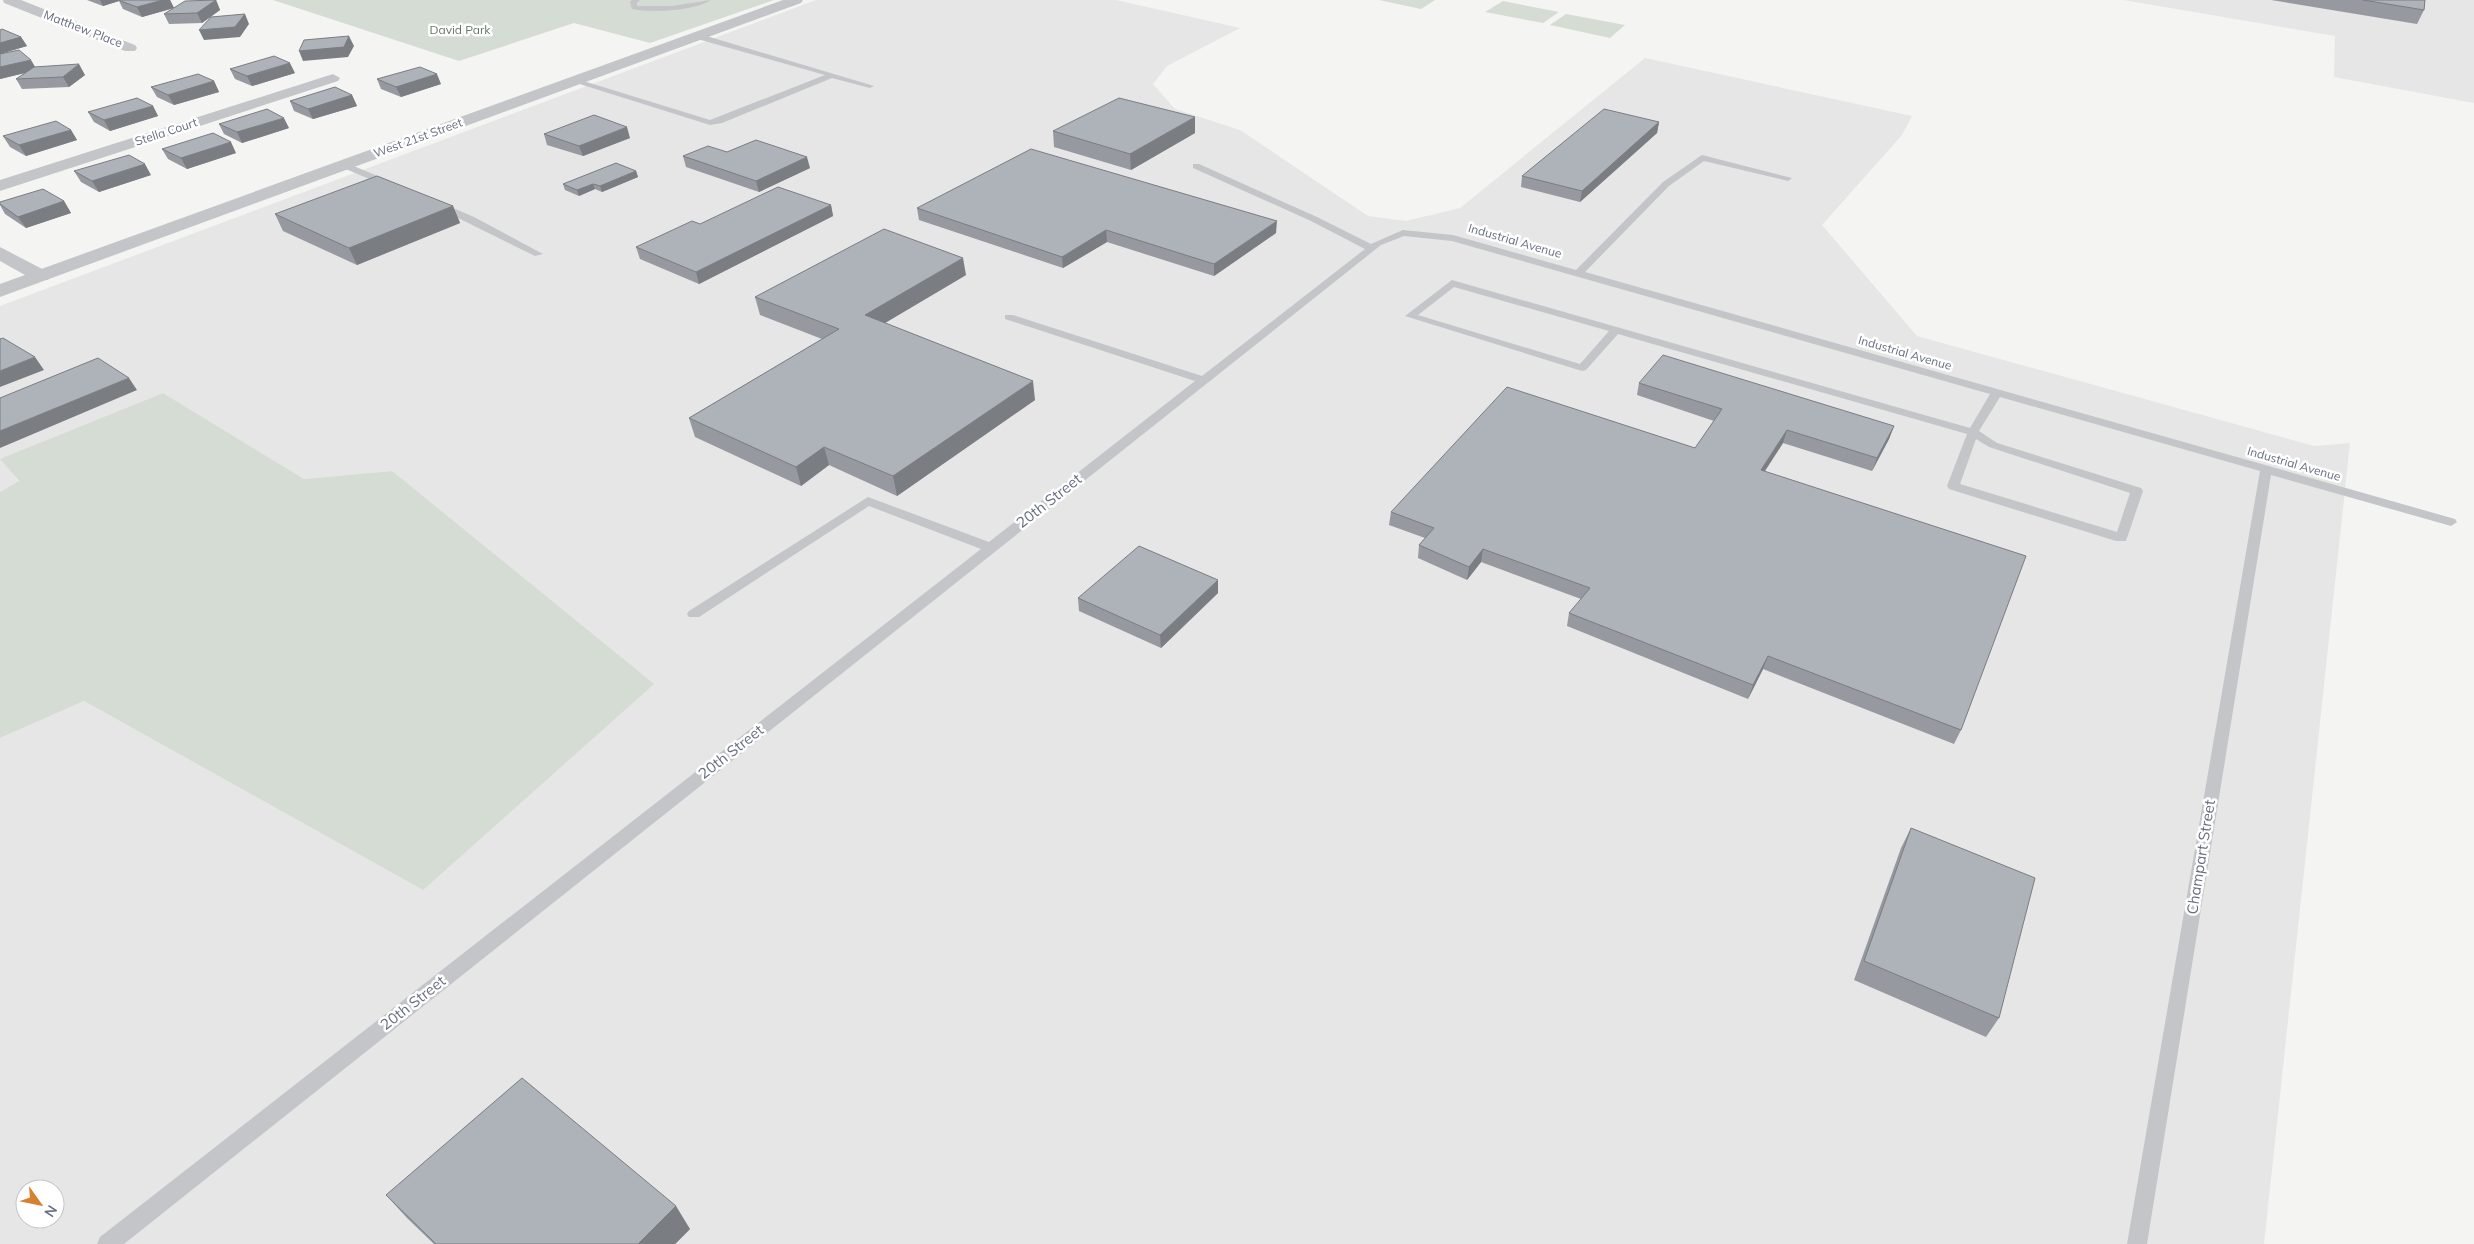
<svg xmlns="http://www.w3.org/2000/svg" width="2474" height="1244" font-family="Mulish,sans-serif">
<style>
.built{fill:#e5e6e5;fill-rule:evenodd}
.green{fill:#d4dcd3}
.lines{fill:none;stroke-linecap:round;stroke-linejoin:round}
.service{fill:#c3c5c9;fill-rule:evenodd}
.minor{fill:#c3c5c9;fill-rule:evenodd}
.tertiary{fill:#c3c5c9;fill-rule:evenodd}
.wall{fill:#96999f}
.shaded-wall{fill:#7a7d82}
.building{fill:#aeb2b9;stroke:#7a7d82}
.labels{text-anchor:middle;stroke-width:5;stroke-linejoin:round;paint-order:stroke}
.far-street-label{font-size:12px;fill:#666e81;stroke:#fff}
.far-park-label{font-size:12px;fill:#647865;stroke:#fff}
.street-label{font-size:15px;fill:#666e81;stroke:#fff}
</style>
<rect width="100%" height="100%" fill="#f4f5f2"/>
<!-- built -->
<path class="built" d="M 816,0 L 1116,0 L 1240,28 L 1167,66 L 1153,84 L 1175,109 L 1240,130 L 1368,216 L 1406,221 L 1460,208 L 1645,58 L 1912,116 L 1902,135 L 1822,225 L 1917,336 L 2314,446 L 2350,443 L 2264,1244 L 0,1244 L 0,738 L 84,701 L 423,890 L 392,471 L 304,479 L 163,393 L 1,459 L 19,482 L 0,492 L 0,306 ZM 25,1189 L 55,1189 L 55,1219 L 25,1219 Z
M 2123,0 L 2474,0 L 2474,103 L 2334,77 L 2335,36 Z"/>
<!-- green -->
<path class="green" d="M 273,0 L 774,0 L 650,43 L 574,23 L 459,61 Z
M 1379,0 L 1435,0 L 1421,9 Z
M 1503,1 L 1559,12 L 1543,23 L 1485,12 Z
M 1566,14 L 1625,25 L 1610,38 L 1550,25 Z
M 163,393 L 304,479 L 392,471 L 654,684 L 423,890 L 84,701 L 0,738 L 0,492 L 19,481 L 0,459 Z"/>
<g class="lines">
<!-- service -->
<path class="service" d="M 632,0 L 640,0 L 637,3 L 637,6 L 672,6 L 711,0 C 694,11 652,13 632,9 L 630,2 Z
M 694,34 L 700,34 L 874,86 L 870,88 L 832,78 L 722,123 L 710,125 L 570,81 L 577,79 L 710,120 L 825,75 L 694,38 Z
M 1702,155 L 1792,178 L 1788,181 L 1704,161 L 1669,186 L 1585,272 L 2455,519 L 2457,522 L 2451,526 L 2271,475 L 2147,1244 L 2127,1244 L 2260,471 L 2000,397 L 1979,431 L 1997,443 L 2141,488 L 2143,491 L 2127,538 L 2126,541 L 2116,541 L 1949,489 L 1947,486 L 1967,434 L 1618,334 L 1586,370 L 1582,371 L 1405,316 L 1452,280 L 1970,428 L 1990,394 L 1452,241 L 1404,236 L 1381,245 L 124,1244 L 97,1244 L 100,1237 L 981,549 L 869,506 L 699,617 L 689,617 L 687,614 L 689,611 L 868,497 L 989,542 L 1195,381 L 1005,319 L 1005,315 L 1013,315 L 1202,376 L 1365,249 L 1311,221 L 1193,168 L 1193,164 L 1199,164 L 1317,217 L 1371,244 L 1403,230 L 1453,235 L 1576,270 L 1663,182 ZM 1454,287 L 1609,331 L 1580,364 L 1418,315 ZM 1976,439 L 1989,447 L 2130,493 L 2117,532 L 1960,484 Z
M 344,162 L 392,182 L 393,184 L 386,186 L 341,167 L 341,163 Z
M 439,202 L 474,217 L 543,254 L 535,256 L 436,207 L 434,205 Z"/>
<!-- minor -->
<path class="minor" d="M 3,0 L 21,0 L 135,45 L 137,48 L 135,51 L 125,51 L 4,3 Z
M 333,74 L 340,78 L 338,81 L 0,191 L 0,180 Z
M 0,247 L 48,272 L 50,276 L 48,280 L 34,280 L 0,261 Z"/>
<!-- tertiary -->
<path class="tertiary" d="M 783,0 L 803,0 L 801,3 L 0,297 L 0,284 Z"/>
</g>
<!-- wall -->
<path class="wall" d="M 87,0 L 170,0 L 174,8 L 142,17 L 123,9 L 119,1 L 103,6 Z
M 216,0 L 220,10 L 202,23 L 169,24 L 164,14 Z
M 2271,0 L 2425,0 L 2424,10 L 2417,24 Z
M 0,30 L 21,37 L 27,46 L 3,53 L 35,67 L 85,75 L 69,87 L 22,89 L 16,79 L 25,73 L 0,79 Z
M 230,69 L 295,73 L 252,86 L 235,79 Z
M 377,79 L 441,84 L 401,97 L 381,89 Z
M 214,81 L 219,92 L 174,105 L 157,97 L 151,87 Z
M 352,95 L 357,106 L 313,119 L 294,111 L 290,101 Z
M 153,106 L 158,116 L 110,131 L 94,122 L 88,112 Z
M 1659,122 L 1657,133 L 1580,202 L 1521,187 L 1522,176 Z
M 219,124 L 289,128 L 242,143 L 224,134 Z
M 71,130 L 77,140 L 26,156 L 10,147 L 3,136 Z
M 1053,131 L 1195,133 L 1131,170 L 1054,147 Z
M 544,134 L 630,138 L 583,156 L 547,145 Z
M 162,149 L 236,153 L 187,169 L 168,159 Z
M 727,152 L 810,168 L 759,192 L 686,167 L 683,156 Z
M 74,171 L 151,175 L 99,192 L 81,182 Z
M 636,171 L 638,177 L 602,192 L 595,189 L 579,196 L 565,190 L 563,184 Z
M 64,201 L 71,213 L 26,228 L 5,214 L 0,205 L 0,202 Z
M 831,205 L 833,216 L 699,284 L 640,259 L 636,247 Z
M 453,206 L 460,223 L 357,265 L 283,231 L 275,214 Z
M 917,208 L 1276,233 L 1214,276 L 1107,242 L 1063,268 L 919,220 Z
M 966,275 L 885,323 L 1035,400 L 897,496 L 829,465 L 801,486 L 695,437 L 689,418 L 822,339 L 760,315 L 755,297 Z
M 1639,383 L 1894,426 L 1889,439 L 1872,471 L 1783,443 L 1765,471 L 1961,730 L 1954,744 L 1763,669 L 1748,699 L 1567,626 L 1569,613 L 1581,599 L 1481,562 L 1467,580 L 1418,558 L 1419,545 L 1425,538 L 1389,525 L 1391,512 L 1695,448 L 1714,421 L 1637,395 Z
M 1218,580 L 1218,593 L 1161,648 L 1079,611 L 1078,598 Z
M 1911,828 L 1999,1018 L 1986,1037 L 1854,980 L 1901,848 Z
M 386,1195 L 690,1229 L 675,1244 L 434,1244 L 407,1218 Z"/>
<!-- shaded-wall -->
<path class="shaded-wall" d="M 100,0 L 118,0 L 119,1 L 103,6 Z
M 163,0 L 170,0 L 174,8 L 142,17 L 137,7 Z
M 216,0 L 220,10 L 202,23 L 197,13 Z
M 245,14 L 249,24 L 240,37 L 204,40 L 199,30 Z
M 349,36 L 354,46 L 348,57 L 303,61 L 299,51 Z
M 21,37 L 27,46 L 0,54 L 0,43 Z
M 31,60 L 37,70 L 0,79 L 0,67 Z
M 290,63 L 295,73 L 252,86 L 247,76 Z
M 79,64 L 85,75 L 69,87 L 63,77 Z
M 437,74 L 441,84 L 401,97 L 396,87 Z
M 214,81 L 219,92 L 174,105 L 168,95 Z
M 352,95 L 357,106 L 313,119 L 308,109 Z
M 153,106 L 158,116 L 110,131 L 104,120 Z
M 1195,117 L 1195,133 L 1131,170 L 1130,154 Z
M 284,118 L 289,128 L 242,143 L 237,132 Z
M 1659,122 L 1657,133 L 1580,202 L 1582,191 Z
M 627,127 L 630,138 L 583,156 L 579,146 Z
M 71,130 L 77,140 L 26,156 L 19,145 Z
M 231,142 L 236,153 L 187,169 L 181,158 Z
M 807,157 L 810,168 L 759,192 L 756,181 Z
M 145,164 L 151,175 L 99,192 L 92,181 Z
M 636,171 L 638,177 L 602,192 L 600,186 Z
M 593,184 L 595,189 L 579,196 L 577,190 Z
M 64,201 L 71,213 L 26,228 L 18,217 Z
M 831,205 L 833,216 L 699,284 L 696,272 Z
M 453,206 L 460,223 L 357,265 L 349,248 Z
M 1277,221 L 1276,233 L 1214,276 L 1214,264 Z
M 1106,230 L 1107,242 L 1063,268 L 1062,257 Z
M 963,258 L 966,275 L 868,333 L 865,315 Z
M 35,357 L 44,370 L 0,387 L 0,371 Z
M 129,378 L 137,390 L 0,448 L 0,431 Z
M 1033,381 L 1035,400 L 897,496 L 893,476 Z
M 1894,426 L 1889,439 L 1872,471 L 1877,458 Z
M 1787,430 L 1783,443 L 1757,483 L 1761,470 Z
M 824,447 L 829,465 L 801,486 L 796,467 Z
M 1483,549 L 1481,562 L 1467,580 L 1469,567 Z
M 1218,580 L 1218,593 L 1161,648 L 1160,635 Z
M 1768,656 L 1763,669 L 1748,699 L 1753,685 Z
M 676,1206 L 690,1229 L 675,1244 L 638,1244 Z"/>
<!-- building -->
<path class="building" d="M 118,0 L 163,0 L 137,7 Z
M 216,0 L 197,13 L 164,14 L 185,1 Z
M 2363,0 L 2425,0 L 2424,10 Z
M 245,14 L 235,27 L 199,30 L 211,17 Z
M 2,29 L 21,37 L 0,43 L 0,30 Z
M 349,36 L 344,47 L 299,51 L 304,40 Z
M 19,50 L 31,60 L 0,67 L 0,54 Z
M 274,56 L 290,63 L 247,76 L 230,69 Z
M 79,64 L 63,77 L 16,79 L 34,67 Z
M 420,67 L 437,74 L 396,87 L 377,79 Z
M 198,74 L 214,81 L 168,95 L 151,87 Z
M 335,87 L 352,95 L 308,109 L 290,101 Z
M 137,98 L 153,106 L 104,120 L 88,112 Z
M 1119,98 L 1195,117 L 1130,154 L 1053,131 Z
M 267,109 L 284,118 L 237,132 L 219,124 Z
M 1604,109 L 1659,122 L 1582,191 L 1522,176 Z
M 594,115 L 627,127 L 579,146 L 544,134 Z
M 56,121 L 71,130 L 19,145 L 3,136 Z
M 213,133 L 231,142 L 181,158 L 162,149 Z
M 756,140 L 807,157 L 756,181 L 683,156 L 708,146 L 727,152 Z
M 1031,149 L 1277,221 L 1214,264 L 1106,230 L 1062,257 L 917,208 Z
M 129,155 L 145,164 L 92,181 L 74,171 Z
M 616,163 L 636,171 L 600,186 L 593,184 L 577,190 L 563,184 Z
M 377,176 L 453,206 L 349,248 L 275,214 Z
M 778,187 L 831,205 L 696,272 L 636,247 L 692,221 L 700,224 Z
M 43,189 L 64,201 L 18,217 L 0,204 L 0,202 Z
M 884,229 L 963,258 L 865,315 L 1033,381 L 893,476 L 824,447 L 796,467 L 689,418 L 839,329 L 755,297 Z
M 3,338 L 35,357 L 0,371 L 0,339 Z
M 1663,355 L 1894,426 L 1877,458 L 1787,430 L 1761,470 L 2026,556 L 1961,730 L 1768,656 L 1753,685 L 1569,613 L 1590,588 L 1483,549 L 1469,567 L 1419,545 L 1434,528 L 1391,512 L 1507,387 L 1695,448 L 1722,409 L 1639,383 Z
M 98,358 L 129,378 L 0,431 L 0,398 Z
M 1139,546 L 1218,580 L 1160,635 L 1078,598 Z
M 1911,828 L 2035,878 L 1999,1018 L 1864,961 Z
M 522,1078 L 676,1206 L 638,1244 L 436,1244 L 386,1195 Z"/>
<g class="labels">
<!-- far-street labels -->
<g class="far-street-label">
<text transform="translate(83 29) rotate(21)" y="4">Matthew Place</text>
<text transform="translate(166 132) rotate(-18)" y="4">Stella Court</text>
<text transform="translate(418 138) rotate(-20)" y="4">West 21st Street</text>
<text transform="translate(1515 241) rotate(16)" y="4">Industrial Avenue</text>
<text transform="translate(1905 353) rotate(16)" y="4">Industrial Avenue</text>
<text transform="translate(2294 464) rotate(16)" y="4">Industrial Avenue</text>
</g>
<!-- far-park labels -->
<g class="far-park-label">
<text x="460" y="34">David Park</text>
</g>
<!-- street labels -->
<g class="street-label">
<text transform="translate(1049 501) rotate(-38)" y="5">20th Street</text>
<text transform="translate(731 752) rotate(-38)" y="5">20th Street</text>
<text transform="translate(2201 857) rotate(-81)" y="5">Champart Street</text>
<text transform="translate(413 1003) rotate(-38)" y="5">20th Street</text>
</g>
</g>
<!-- north arrow -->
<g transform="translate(40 1204) rotate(123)"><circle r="24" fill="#ffffff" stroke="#c2c5cd"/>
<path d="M0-4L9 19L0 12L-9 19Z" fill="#d68131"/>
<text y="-8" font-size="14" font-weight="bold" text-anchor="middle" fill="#666e81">N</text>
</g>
</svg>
